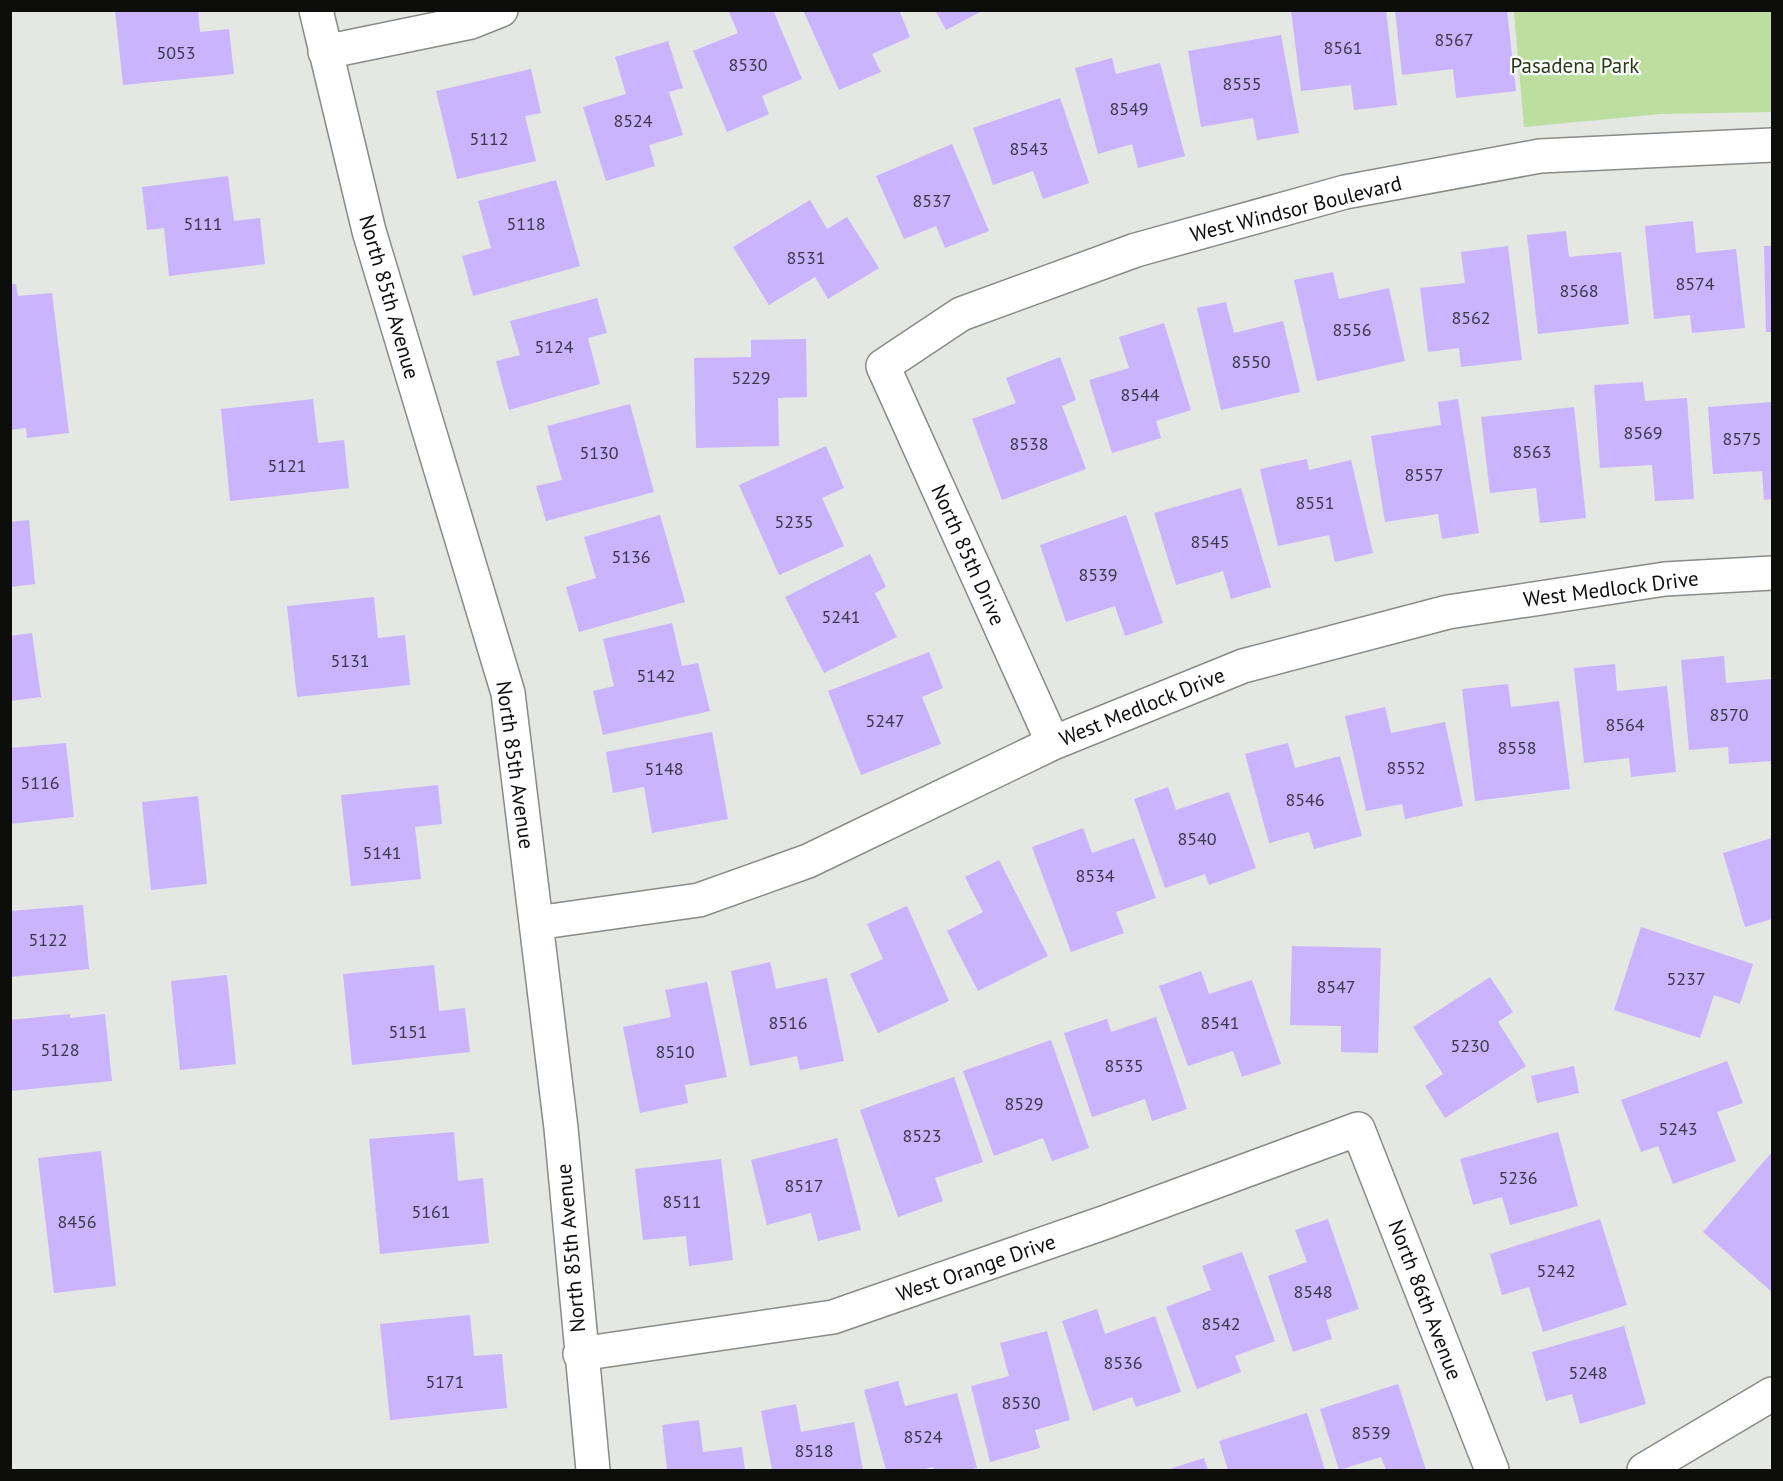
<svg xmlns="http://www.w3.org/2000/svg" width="1783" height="1481" font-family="'PT Sans',sans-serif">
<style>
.green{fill:#bcdfa0}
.building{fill:#c9b4fd}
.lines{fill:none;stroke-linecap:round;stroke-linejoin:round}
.minor-casing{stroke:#898b87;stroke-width:36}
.minor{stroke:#fff;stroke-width:33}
.labels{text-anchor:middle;stroke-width:4.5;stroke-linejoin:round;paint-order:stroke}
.number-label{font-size:18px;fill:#3c3848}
.park-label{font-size:21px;fill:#273a16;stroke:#fff}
.street-label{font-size:21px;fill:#0d0e0c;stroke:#fff}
</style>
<rect width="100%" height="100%" fill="#e4e7e2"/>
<!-- green -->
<path class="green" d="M 1514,11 L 1772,11 L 1772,112 L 1661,114 L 1524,127 Z"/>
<!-- building -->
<path class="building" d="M 115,10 L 198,10 L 200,32 L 229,29 L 234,74 L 123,85 Z
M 728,10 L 773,10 L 802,79 L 762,96 L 769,114 L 727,132 L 693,51 L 738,33 Z
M 803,10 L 899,10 L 910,37 L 872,54 L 881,72 L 839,90 Z
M 935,10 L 984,10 L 946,30 Z
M 1291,10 L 1386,10 L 1397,105 L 1354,110 L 1351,85 L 1301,91 Z
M 1395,10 L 1507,10 L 1516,91 L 1456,98 L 1453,69 L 1402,75 Z
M 1281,35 L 1299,133 L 1257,140 L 1253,118 L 1201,127 L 1188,51 Z
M 668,41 L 683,88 L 669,92 L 683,135 L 649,145 L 655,166 L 606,181 L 583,107 L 626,94 L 615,57 Z
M 1112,58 L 1116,74 L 1160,63 L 1185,156 L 1138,168 L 1132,144 L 1098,154 L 1075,68 Z
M 531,69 L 541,113 L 525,116 L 536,161 L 457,179 L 436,91 Z
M 1060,98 L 1089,183 L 1043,199 L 1033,171 L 993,185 L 973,128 Z
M 952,144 L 989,231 L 945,248 L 936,226 L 904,239 L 876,176 Z
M 228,176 L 234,221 L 260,218 L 265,264 L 169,276 L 164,228 L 147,230 L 142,187 Z
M 556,180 L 580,266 L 473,296 L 462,256 L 491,248 L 478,201 Z
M 810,200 L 827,229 L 847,217 L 879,268 L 828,299 L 815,277 L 769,305 L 733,247 Z
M 1693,221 L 1696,253 L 1736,249 L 1745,328 L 1692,333 L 1690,315 L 1654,319 L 1645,226 Z
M 1566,231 L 1569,257 L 1621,252 L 1629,324 L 1538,334 L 1527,235 Z
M 1508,246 L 1522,360 L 1461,367 L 1459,348 L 1428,352 L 1420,288 L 1465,283 L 1461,252 Z
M 1764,246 L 1772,246 L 1772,332 L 1766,332 Z
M 1333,272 L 1339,299 L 1389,288 L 1405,361 L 1317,381 L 1294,280 Z
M 10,284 L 16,284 L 18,296 L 52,293 L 69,433 L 27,438 L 26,428 L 10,430 Z
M 597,298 L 607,333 L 588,338 L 600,384 L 509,410 L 496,361 L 520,355 L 510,321 Z
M 1226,302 L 1234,333 L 1283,321 L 1300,392 L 1221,410 L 1197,308 Z
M 1164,323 L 1191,410 L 1156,421 L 1161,438 L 1112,453 L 1089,380 L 1129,368 L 1119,337 Z
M 806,339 L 807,397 L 778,398 L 779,446 L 696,448 L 694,358 L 751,357 L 751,340 Z
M 1060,357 L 1076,400 L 1062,406 L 1086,469 L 1002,500 L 972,419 L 1016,403 L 1006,378 Z
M 1643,382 L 1645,401 L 1687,398 L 1694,499 L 1655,501 L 1652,465 L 1600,468 L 1594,385 Z
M 313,399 L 318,443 L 344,440 L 349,488 L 230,501 L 221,409 Z
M 1458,399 L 1479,533 L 1442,539 L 1438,514 L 1385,522 L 1371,436 L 1441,425 L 1438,402 Z
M 1772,402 L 1772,499 L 1764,500 L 1762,471 L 1713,474 L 1708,407 Z
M 630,404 L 654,492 L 546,521 L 536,486 L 562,480 L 547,426 Z
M 1574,407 L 1586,518 L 1540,523 L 1536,488 L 1490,493 L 1481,417 Z
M 826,446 L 844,488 L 822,498 L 844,546 L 779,575 L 739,485 Z
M 1307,459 L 1309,470 L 1351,460 L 1373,553 L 1335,562 L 1329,535 L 1278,546 L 1260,469 Z
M 1241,488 L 1271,587 L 1231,599 L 1223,571 L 1176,585 L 1154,513 Z
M 660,515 L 685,602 L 579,632 L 566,587 L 596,578 L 584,537 Z
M 1126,515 L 1163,623 L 1125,636 L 1115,606 L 1066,622 L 1040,545 Z
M 29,520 L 35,584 L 10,587 L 10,522 Z
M 870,554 L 886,587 L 875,593 L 897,637 L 824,673 L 785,597 Z
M 374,597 L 378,638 L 405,635 L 410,685 L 297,697 L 287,606 Z
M 672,623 L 682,666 L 698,663 L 710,711 L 603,735 L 593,691 L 614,686 L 603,639 Z
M 32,633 L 41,697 L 10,701 L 10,636 Z
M 929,652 L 943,688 L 922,697 L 941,744 L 861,775 L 828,691 Z
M 1724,656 L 1726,683 L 1772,679 L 1772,761 L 1729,764 L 1728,747 L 1689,750 L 1681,660 Z
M 1615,664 L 1617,691 L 1667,686 L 1676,772 L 1631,777 L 1629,758 L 1584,763 L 1574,668 Z
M 1508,684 L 1511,707 L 1559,701 L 1570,789 L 1475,801 L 1462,689 Z
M 1385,707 L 1391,733 L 1445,722 L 1463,806 L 1405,819 L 1402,804 L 1366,811 L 1345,716 Z
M 712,732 L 728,819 L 652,833 L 644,787 L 613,793 L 606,752 Z
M 66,743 L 74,817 L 10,824 L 10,748 Z
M 1288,743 L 1295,768 L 1340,756 L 1362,836 L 1314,849 L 1309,832 L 1269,843 L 1245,754 Z
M 438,785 L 442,824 L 415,827 L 421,879 L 351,886 L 341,795 Z
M 1168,787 L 1176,810 L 1229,792 L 1256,868 L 1209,885 L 1205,874 L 1165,888 L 1134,799 Z
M 198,796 L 207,884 L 151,890 L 142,802 Z
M 1083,828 L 1092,853 L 1134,838 L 1156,898 L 1116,912 L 1124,933 L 1071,952 L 1032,847 Z
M 1772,838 L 1772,919 L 1745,927 L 1723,853 Z
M 999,860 L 1048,956 L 978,991 L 947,931 L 983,912 L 965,877 Z
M 83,905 L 89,969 L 10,977 L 10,911 Z
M 907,906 L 949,1001 L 878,1033 L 850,974 L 883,959 L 867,924 Z
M 1641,927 L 1753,964 L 1740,1004 L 1714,995 L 1700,1038 L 1614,1010 Z
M 1292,946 L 1381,948 L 1378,1053 L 1341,1052 L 1341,1026 L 1290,1025 Z
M 770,962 L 776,989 L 827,978 L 844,1061 L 800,1070 L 797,1056 L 750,1066 L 731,971 Z
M 434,965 L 439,1011 L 465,1008 L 470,1052 L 352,1065 L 343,974 Z
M 1201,971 L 1209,994 L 1252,980 L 1281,1064 L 1242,1077 L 1233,1051 L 1188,1066 L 1159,986 Z
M 227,975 L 236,1064 L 180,1070 L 171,981 Z
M 1490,977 L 1513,1012 L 1498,1022 L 1526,1066 L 1445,1118 L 1425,1086 L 1443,1074 L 1413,1027 Z
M 707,982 L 727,1077 L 685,1085 L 688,1103 L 640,1113 L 623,1027 L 671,1017 L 665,990 Z
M 70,1014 L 70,1018 L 105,1014 L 112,1081 L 10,1091 L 10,1020 Z
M 1156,1017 L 1187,1109 L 1152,1121 L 1145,1099 L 1092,1117 L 1064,1033 L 1107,1019 L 1111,1032 Z
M 1051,1040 L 1089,1148 L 1052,1161 L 1043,1138 L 994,1156 L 963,1071 Z
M 1727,1061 L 1743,1103 L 1717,1112 L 1736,1161 L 1673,1184 L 1658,1146 L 1641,1152 L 1621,1100 Z
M 1574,1066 L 1579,1093 L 1537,1103 L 1531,1076 Z
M 954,1077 L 983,1162 L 935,1178 L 943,1201 L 898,1217 L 860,1110 Z
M 454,1132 L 458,1181 L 483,1178 L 489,1243 L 380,1254 L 369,1139 Z
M 1558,1132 L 1578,1206 L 1510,1225 L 1502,1197 L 1473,1205 L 1460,1159 Z
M 837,1138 L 861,1230 L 818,1241 L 811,1213 L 767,1225 L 751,1160 Z
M 101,1151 L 116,1286 L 54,1293 L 38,1158 Z
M 1772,1152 L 1772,1292 L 1703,1232 Z
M 721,1159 L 733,1260 L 689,1266 L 686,1236 L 643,1240 L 635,1169 Z
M 1328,1219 L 1359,1309 L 1326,1320 L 1332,1339 L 1293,1352 L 1268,1276 L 1307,1262 L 1295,1230 Z
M 1600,1219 L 1627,1305 L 1543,1332 L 1529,1287 L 1502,1295 L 1490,1254 Z
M 1242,1252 L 1275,1341 L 1235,1356 L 1241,1372 L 1197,1389 L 1166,1307 L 1211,1290 L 1202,1266 Z
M 1097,1309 L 1105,1334 L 1155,1316 L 1181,1392 L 1136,1407 L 1132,1397 L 1093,1411 L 1062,1321 Z
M 470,1315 L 474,1356 L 502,1354 L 507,1408 L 390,1420 L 380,1324 Z
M 1624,1326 L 1646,1404 L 1580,1424 L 1572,1394 L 1546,1401 L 1532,1352 Z
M 1047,1331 L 1070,1420 L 1035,1430 L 1040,1448 L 990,1462 L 971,1386 L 1009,1376 L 1000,1343 Z
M 898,1381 L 905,1406 L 957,1393 L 977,1468 L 968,1470 L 934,1470 L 933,1467 L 920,1470 L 886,1470 L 864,1390 Z
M 1398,1384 L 1426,1470 L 1386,1470 L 1381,1457 L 1339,1470 L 1320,1409 Z
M 796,1404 L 801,1432 L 854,1422 L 863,1470 L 772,1470 L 761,1411 Z
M 1307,1413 L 1325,1470 L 1228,1470 L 1219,1441 Z
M 699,1420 L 703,1452 L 742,1447 L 745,1470 L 667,1470 L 662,1425 Z
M 1204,1458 L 1208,1470 L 1167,1470 Z"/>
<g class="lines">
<defs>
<path id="minor" d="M 316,10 L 369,231 L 508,693 L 561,1128 L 593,1470
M 325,52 L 471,22 L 501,10
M 1053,743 L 883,366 L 961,314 L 1136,250 L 1345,192 L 1540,156 L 1772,145
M 536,923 L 699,900 L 808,861 L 1053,743 L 1243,666 L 1448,612 L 1665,579 L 1772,573
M 580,1354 L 833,1317 L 1106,1222 L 1358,1129 L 1492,1470
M 1644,1470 L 1772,1394"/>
</defs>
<!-- minor casing -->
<use href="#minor" class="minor-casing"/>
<!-- minor -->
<use href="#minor" class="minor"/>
</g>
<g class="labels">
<!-- number labels -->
<g class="number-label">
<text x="1454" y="46">8567</text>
<text x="1343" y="54">8561</text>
<text x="176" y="59">5053</text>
<text x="748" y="71">8530</text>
<text x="1242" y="90">8555</text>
<text x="1129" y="115">8549</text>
<text x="633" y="127">8524</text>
<text x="489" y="145">5112</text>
<text x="1029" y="155">8543</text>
<text x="932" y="207">8537</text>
<text x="203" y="230">5111</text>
<text x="526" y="230">5118</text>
<text x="806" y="264">8531</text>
<text x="1695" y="290">8574</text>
<text x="1579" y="297">8568</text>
<text x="1471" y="324">8562</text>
<text x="1352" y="336">8556</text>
<text x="554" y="353">5124</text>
<text x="1251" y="368">8550</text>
<text x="751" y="384">5229</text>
<text x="1140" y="401">8544</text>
<text x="1643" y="439">8569</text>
<text x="1742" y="445">8575</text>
<text x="1029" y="450">8538</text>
<text x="1532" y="458">8563</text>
<text x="599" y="459">5130</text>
<text x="287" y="472">5121</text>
<text x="1424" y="481">8557</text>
<text x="1315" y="509">8551</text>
<text x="794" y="528">5235</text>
<text x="1210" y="548">8545</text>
<text x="631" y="563">5136</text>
<text x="1098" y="581">8539</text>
<text x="841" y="623">5241</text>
<text x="350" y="667">5131</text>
<text x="656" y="682">5142</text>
<text x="1729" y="721">8570</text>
<text x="885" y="727">5247</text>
<text x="1625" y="731">8564</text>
<text x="1517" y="754">8558</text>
<text x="1406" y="774">8552</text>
<text x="664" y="775">5148</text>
<text x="40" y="789">5116</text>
<text x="1305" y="806">8546</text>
<text x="1197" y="845">8540</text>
<text x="382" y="859">5141</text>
<text x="1095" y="882">8534</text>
<text x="48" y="946">5122</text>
<text x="1686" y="985">5237</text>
<text x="1336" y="993">8547</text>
<text x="788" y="1029">8516</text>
<text x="1220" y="1029">8541</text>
<text x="408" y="1038">5151</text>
<text x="1470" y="1052">5230</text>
<text x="60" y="1056">5128</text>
<text x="675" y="1058">8510</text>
<text x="1124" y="1072">8535</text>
<text x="1024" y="1110">8529</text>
<text x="1678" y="1135">5243</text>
<text x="922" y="1142">8523</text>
<text x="1518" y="1184">5236</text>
<text x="804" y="1192">8517</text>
<text x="682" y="1208">8511</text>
<text x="431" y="1218">5161</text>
<text x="77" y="1228">8456</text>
<text x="1556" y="1277">5242</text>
<text x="1313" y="1298">8548</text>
<text x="1221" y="1330">8542</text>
<text x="1123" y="1369">8536</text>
<text x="1588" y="1379">5248</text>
<text x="445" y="1388">5171</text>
<text x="1021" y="1409">8530</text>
<text x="1371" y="1439">8539</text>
<text x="923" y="1443">8524</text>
<text x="814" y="1457">8518</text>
</g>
<!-- park labels -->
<g class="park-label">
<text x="1575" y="73">Pasadena Park</text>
</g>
<!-- street labels -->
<g class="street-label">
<text transform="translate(1296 209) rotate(-14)" y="7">West Windsor Boulevard</text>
<text transform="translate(389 297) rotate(74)" y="7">North 85th Avenue</text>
<text transform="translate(968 555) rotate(66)" y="7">North 85th Drive</text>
<text transform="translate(1611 589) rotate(-7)" y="7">West Medlock Drive</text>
<text transform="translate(1142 707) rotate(-22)" y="7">West Medlock Drive</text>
<text transform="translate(515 765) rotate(82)" y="7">North 85th Avenue</text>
<text transform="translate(571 1248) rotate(-95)" y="7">North 85th Avenue</text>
<text transform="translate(976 1268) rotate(-19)" y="7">West Orange Drive</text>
<text transform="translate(1425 1300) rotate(69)" y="7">North 86th Avenue</text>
</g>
</g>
<!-- border -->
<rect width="1783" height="1481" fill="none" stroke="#0d0e0c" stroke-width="24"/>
</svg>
